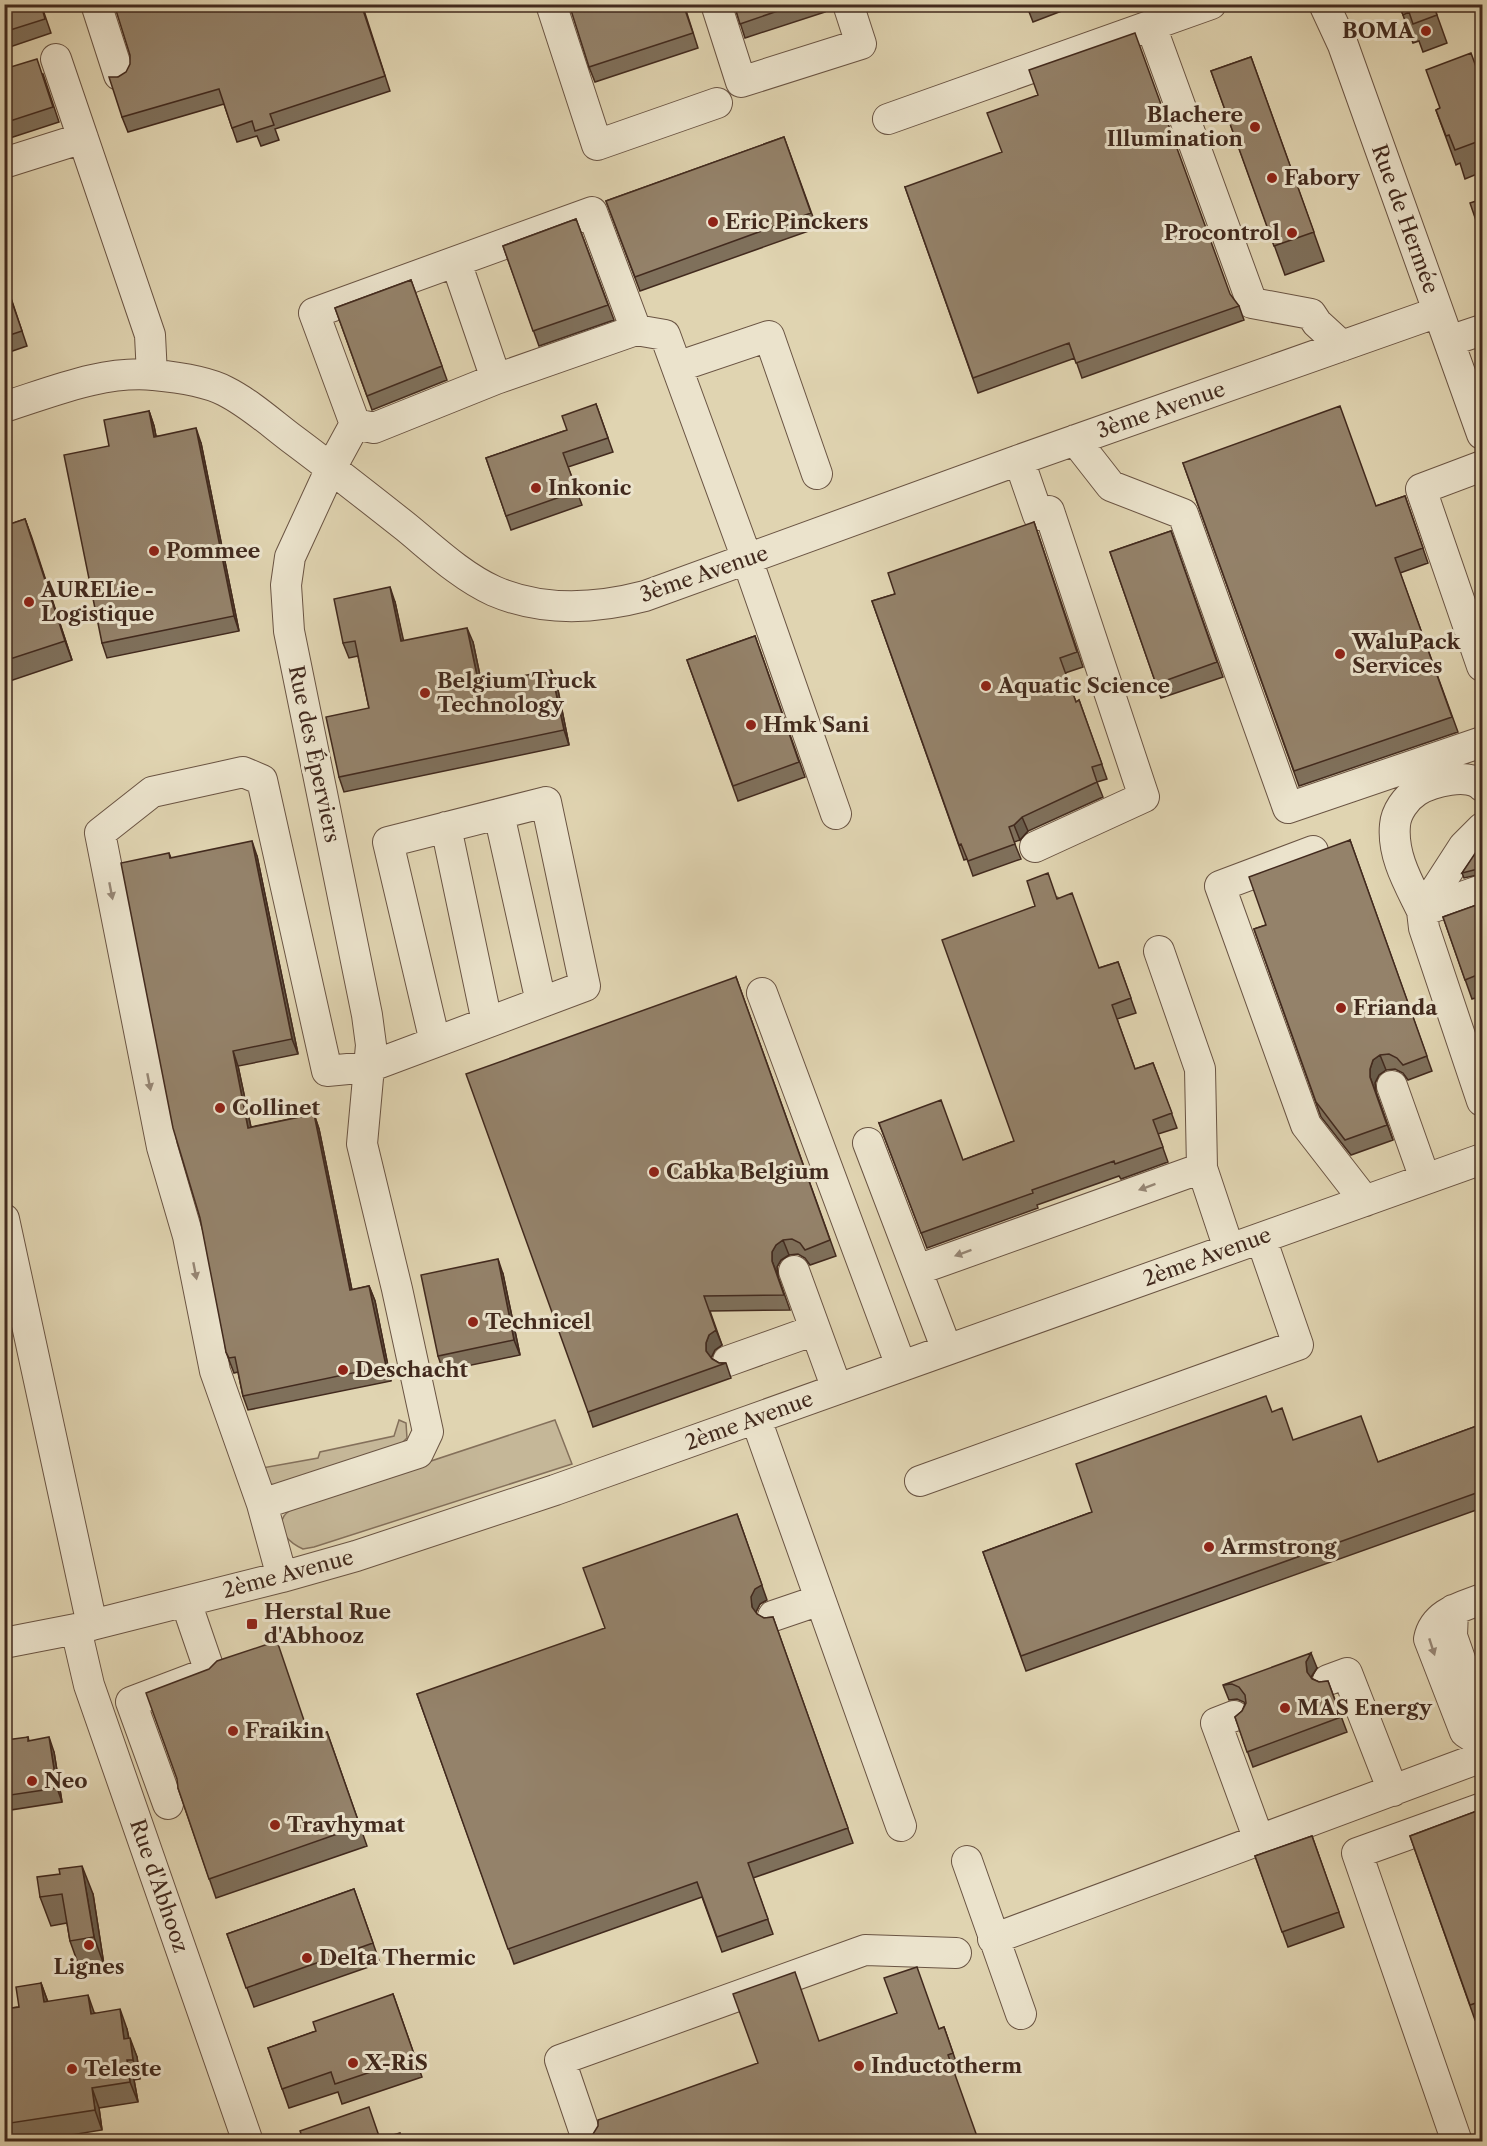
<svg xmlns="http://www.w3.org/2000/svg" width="1487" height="2146" font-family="'Libre Caslon Text',serif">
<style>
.green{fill:#c5b798;stroke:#84705b;stroke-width:1.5}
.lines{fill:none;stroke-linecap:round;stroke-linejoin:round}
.minor-casing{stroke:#6a5443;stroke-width:32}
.minor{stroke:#ebe3cc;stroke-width:30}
.wall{fill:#7f705b;stroke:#422a1e;stroke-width:1.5}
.shaded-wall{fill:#685b4a;stroke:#422a1e;stroke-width:1.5}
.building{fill:#94826a;stroke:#422a1e;stroke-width:1.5}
.oneway{fill:#968675}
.poi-dot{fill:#8f2418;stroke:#ebe3cc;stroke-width:2}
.labels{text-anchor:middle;stroke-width:6;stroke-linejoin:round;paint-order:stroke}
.poi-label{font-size:21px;font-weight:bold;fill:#422a1e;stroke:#ebe3cc;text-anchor:start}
.street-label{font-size:21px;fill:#422a1e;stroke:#ebe3cc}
</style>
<rect width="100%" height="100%" fill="#e0d4b1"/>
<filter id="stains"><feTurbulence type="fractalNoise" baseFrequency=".00333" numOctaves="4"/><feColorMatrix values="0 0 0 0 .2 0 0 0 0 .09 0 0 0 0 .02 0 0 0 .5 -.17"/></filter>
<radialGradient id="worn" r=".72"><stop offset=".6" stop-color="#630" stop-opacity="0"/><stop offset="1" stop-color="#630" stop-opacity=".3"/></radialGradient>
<!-- green -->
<path class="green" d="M 399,1420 L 406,1423 L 407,1438 L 402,1443 L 275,1485 L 270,1484 L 262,1468 L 318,1458 L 320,1452 L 394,1436 Z
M 555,1420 L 572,1464 L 314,1547 L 303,1549 C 292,1544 274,1531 284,1516 C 287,1512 292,1509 295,1506 Z"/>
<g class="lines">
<defs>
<path id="minor" d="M 96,4 L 119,75
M 551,4 L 597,145 L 717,103
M 716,4 L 741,82 L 861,44 L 848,4
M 1324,4 L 1343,45 L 1482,434
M 1151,26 L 1252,303 L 1311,314 L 1317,323 L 1342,346
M 56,59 L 150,335 L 152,375
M 888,119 L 1211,4
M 4,163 L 83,138
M 636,330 L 665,335 L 747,559 L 836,814
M 1449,341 L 1482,330
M 677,367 L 769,336 L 817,474
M 4,407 C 52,392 103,370 154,375 C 175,377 206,381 225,391 C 249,403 270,422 291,438 C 330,467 368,497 406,527 C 433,549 461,576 494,591 C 543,612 595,609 645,596 L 1019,460 L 1438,312
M 355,424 L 374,428 L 496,379
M 1075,440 L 1111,486 L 1183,514 L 1288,808 L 1482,742
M 1019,460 L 1038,515 L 1049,511 L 1144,797 L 1035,847
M 1482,466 L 1421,489 L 1482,666
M 1482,786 C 1469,772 1431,782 1417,791 C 1406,798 1396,812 1395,825 C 1392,856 1409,884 1422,911 L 1464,846 L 1482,828
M 499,814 L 541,1002
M 446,827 L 487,1022
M 1313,851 L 1220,886 L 1306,1125 L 1365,1201
M 1482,890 L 1422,911 L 1424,928 L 1482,1101
M 1159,951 L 1200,1069 L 1202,1168 L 1229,1249
M 762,993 L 901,1366
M 1392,1086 L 1425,1179
M 868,1143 L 947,1350
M 4,1219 L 92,1625
M 917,1270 L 1202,1168
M 794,1271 L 837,1389
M 728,1361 L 815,1330
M 756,1419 L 901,1826
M 920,1481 L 1298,1345 L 1261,1238
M 262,1504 L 215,1371 L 188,1236 L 162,1147 L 100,833 L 152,792 L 243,772 L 262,780 L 327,1071 L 369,1067 L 585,986 L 546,802 L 388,842 L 435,1042
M 282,1577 L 262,1504 L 418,1453 L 428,1432 L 397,1289 L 362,1144 L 371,1045 L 367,1015 L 289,631 L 286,585 L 290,557 L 331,468 L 355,424 L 314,313 L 592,212 L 636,330 L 496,379 L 456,262
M 1482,1599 C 1461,1607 1434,1613 1429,1639 L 1465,1732 L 1477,1740 L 1482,1753
M 1453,1610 L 1452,1636 L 1482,1722
M 773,1616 L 820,1600
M 76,1629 L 89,1685 L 248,2142
M 4,1643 L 76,1629 L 282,1577 L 356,1556 L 555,1490 L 1482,1159
M 1328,1680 L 1347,1673 L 1393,1791
M 1234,1716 L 1216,1723 L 1259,1840
M 168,1804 L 131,1702 L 210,1672 L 186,1602
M 967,1861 L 1021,2014
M 993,1939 L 1482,1757
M 588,2142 L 560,2060 L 865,1950 L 956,1953
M 1457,2142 L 1357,1853 L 1482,1808"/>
</defs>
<!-- minor casing -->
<use href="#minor" class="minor-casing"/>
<!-- minor -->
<use href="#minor" class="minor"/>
</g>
<!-- wall -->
<path class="wall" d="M 4,4 L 41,4 L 51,33 L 4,49 Z
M 362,4 L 390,91 L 275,129 L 279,140 L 261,146 L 257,136 L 237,142 L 224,104 L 128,132 L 122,117 L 118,77 Z
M 684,4 L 698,48 L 595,82 L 589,67 Z
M 734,4 L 822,4 L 825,12 L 745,38 Z
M 1026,4 L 1080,4 L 1033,22 Z
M 1399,4 L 1433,4 L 1447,43 L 1423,52 L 1419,41 L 1413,43 Z
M 1251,57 L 1324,261 L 1285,275 L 1211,71 Z
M 4,69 L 43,74 L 59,122 L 4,140 Z
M 1482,83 L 1482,172 L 1465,179 L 1460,163 L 1456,165 L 1436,110 Z
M 784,137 L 817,228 L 640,291 L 606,201 Z
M 905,187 L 1239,306 L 1244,320 L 1082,378 L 1075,358 L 978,393 Z
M 576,219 L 614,320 L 539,346 L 503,246 Z
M 4,277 L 27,346 L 4,354 Z
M 411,280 L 447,380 L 372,410 L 335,308 Z
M 596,404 L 613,452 L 568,467 L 582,505 L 511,530 L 486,458 L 567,430 Z
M 149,411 L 154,426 L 156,436 L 201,443 L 239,631 L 107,658 L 102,643 L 109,446 Z
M 1183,463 L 1376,506 L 1405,496 L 1428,563 L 1400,573 L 1458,732 L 1299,786 Z
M 4,515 L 8,525 L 25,519 L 72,660 L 4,683 Z
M 1034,522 L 1083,667 L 1065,673 L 1076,702 L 1079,700 L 1107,779 L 1097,782 L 1103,797 L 1028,831 L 1020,840 L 1014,842 L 1021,859 L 973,876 L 967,859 L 964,860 L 872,601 L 895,594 Z
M 1171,531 L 1223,677 L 1161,698 L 1110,552 Z
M 395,602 L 403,641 L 473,642 L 482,685 L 557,685 L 569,745 L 344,792 L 339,777 L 369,708 L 358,656 L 349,658 L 343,643 Z
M 755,636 L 805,777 L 738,801 L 687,660 Z
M 1350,840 L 1432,1071 L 1408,1080 L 1403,1073 L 1395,1069 L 1386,1070 L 1379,1075 L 1375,1083 L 1376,1092 L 1393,1140 L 1351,1155 L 1321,1117 L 1254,929 L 1266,925 Z
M 1482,845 L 1482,874 L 1464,878 L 1462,873 Z
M 169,853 L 171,858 L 257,856 L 298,1054 L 238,1066 L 251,1127 L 314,1114 L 319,1129 L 352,1290 L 369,1286 L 375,1301 L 391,1381 L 248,1410 L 243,1396 L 238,1372 L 234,1373 L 226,1352 Z
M 1058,898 L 1099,968 L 1118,962 L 1136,1013 L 1117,1019 L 1135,1069 L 1153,1063 L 1177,1128 L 1158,1134 L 1168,1162 L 1121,1179 L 1119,1176 L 1037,1205 L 1038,1208 L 927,1248 L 879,1123 L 963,1160 L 1014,1141 Z
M 1482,903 L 1482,996 L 1472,999 L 1443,917 Z
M 736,977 L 836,1256 L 810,1265 L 805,1258 L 798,1254 L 789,1255 L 781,1260 L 777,1267 L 778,1276 L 790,1310 L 710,1311 L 722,1345 L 715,1350 L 711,1358 L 719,1363 L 726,1363 L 731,1378 L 593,1427 L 588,1412 Z
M 503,1274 L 520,1355 L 443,1371 L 438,1356 Z
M 1272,1412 L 1293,1440 L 1378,1462 L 1482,1424 L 1482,1508 L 1026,1671 L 983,1552 L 1092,1512 Z
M 767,1600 L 760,1604 L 756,1612 L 756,1614 L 764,1618 L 773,1617 L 853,1843 L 753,1878 L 773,1934 L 722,1952 L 702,1897 L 514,1964 L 417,1694 Z
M 1317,1668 L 1311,1678 L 1319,1682 L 1328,1681 L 1347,1732 L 1253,1767 L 1235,1717 L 1242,1711 L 1245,1704 L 1244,1702 L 1237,1699 L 1229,1700 L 1223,1685 Z
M 327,1732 L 367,1846 L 216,1898 L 178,1788 Z
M 28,1737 L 29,1741 L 54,1752 L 62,1802 L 4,1811 L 4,1745 Z
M 1482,1809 L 1482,2017 L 1475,2020 L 1410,1836 Z
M 1312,1836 L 1344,1927 L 1288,1947 L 1255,1856 Z
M 60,1874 L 93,1894 L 104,1965 L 80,1969 L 70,1941 L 67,1923 L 51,1926 L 40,1897 Z
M 354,1889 L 380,1963 L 254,2007 L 227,1934 Z
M 41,1983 L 48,2002 L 95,2013 L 127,2029 L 129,2038 L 137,2057 L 140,2079 L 134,2080 L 138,2102 L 99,2108 L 102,2130 L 28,2142 L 4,2142 L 4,2009 L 19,2007 Z
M 393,1994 L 422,2077 L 342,2104 L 338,2092 L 289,2108 L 268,2048 L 316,2031 Z
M 944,2027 L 960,2073 L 955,2074 L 758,2063 L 819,2041 L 939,2029 Z"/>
<!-- shaded-wall -->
<path class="shaded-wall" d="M 149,411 L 154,426 L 159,452 L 154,437 Z
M 196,428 L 201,443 L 239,631 L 234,616 Z
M 25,519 L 32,538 L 72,660 L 65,641 Z
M 390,587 L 395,602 L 407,656 L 401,641 Z
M 467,628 L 473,642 L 485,700 L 479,685 Z
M 551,670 L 557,685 L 569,745 L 564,730 Z
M 1022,817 L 1028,831 L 1020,840 L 1014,825 Z
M 252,841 L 257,856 L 298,1054 L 292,1039 Z
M 233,1051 L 238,1066 L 254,1142 L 248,1128 Z
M 1380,1055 L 1386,1070 L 1379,1075 L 1375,1083 L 1376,1092 L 1393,1140 L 1370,1077 L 1370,1069 L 1373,1060 Z
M 314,1114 L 319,1129 L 355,1305 L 350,1290 Z
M 783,1240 L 789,1255 L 781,1260 L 777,1267 L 778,1276 L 772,1261 L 772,1252 L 776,1245 Z
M 498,1259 L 503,1274 L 520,1355 L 514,1340 Z
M 369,1286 L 375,1301 L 391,1381 L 386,1366 Z
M 716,1330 L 722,1345 L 715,1350 L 711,1358 L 706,1351 L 706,1343 L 709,1335 Z
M 737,1514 L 767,1600 L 760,1604 L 756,1612 L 757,1622 L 752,1607 Z
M 1311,1653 L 1317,1668 L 1311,1677 L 1312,1686 L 1307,1672 L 1306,1662 Z
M 49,1737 L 54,1752 L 62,1802 L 57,1788 Z
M 82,1866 L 93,1894 L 104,1965 L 94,1937 Z
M 41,1983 L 48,2003 L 44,2002 Z
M 88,1995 L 95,2015 L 91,2014 Z
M 120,2009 L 127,2029 L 132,2058 L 124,2039 Z
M 130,2038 L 137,2057 L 140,2079 L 133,2060 Z
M 127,2060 L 134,2080 L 138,2102 L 130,2082 Z
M 92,2088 L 99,2108 L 102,2130 L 95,2110 Z"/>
<!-- building -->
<path class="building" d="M 4,4 L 41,4 L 45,19 L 4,32 Z
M 114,4 L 361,4 L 385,76 L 270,114 L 274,125 L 255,131 L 252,121 L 232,128 L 219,89 L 122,117 L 109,77 L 118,77 L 126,72 L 130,64 L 130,55 Z
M 569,4 L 683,4 L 693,33 L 589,67 Z
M 734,4 L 798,4 L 740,24 Z
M 1399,4 L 1433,4 L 1437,15 L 1413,24 L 1409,12 L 1403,15 Z
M 1135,33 L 1230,294 L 1239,306 L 1076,363 L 1069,343 L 973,378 L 905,187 L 1002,152 L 987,113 L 1038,95 L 1029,70 Z
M 1471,53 L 1482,83 L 1482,140 L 1455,150 L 1449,135 L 1446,136 L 1436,110 L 1440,108 L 1426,70 Z
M 1251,57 L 1314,232 L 1274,246 L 1211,71 Z
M 37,59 L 53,107 L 4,123 L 4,69 Z
M 784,137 L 811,213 L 635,277 L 606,201 Z
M 1482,199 L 1482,238 L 1470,203 Z
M 576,219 L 608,305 L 533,331 L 503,246 Z
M 4,279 L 22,331 L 4,337 Z
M 411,280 L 442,366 L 367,396 L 335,308 Z
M 596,404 L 608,438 L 563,453 L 577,491 L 506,516 L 486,458 L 567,430 L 562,416 Z
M 1340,406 L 1376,506 L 1405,496 L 1423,548 L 1395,558 L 1452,717 L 1294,771 L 1183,463 Z
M 149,411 L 154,437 L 196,428 L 234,616 L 102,643 L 64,455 L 109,446 L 104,420 Z
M 4,517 L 7,525 L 25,519 L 65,641 L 4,661 Z
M 1034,522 L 1077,652 L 1060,658 L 1076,702 L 1079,700 L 1102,764 L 1092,767 L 1097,782 L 1022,817 L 1014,825 L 1009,827 L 1015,844 L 968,861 L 961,844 L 959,845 L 872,601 L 895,594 L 888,573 Z
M 1171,531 L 1217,662 L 1156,684 L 1110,552 Z
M 390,587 L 401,641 L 467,628 L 479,685 L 551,670 L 564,730 L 339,777 L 326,717 L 369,708 L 355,641 L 343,643 L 334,599 Z
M 755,636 L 799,762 L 733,786 L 687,660 Z
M 1350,840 L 1427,1056 L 1403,1065 L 1397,1058 L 1389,1054 L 1380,1055 L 1373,1060 L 1370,1069 L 1370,1077 L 1387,1125 L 1345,1140 L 1316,1102 L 1254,929 L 1266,925 L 1249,877 Z
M 252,841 L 292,1039 L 233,1051 L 248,1128 L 314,1114 L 350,1290 L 369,1286 L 386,1366 L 243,1396 L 235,1357 L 229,1358 L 226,1352 L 200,1218 L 173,1128 L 121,863 L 169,853 L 170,858 Z
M 1482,845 L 1482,868 L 1462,873 L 1476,852 Z
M 1048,873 L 1057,899 L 1072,893 L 1099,968 L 1118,962 L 1131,998 L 1112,1005 L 1135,1069 L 1153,1063 L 1172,1113 L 1153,1120 L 1163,1147 L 1115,1164 L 1114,1161 L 1032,1190 L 1033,1193 L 921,1233 L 879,1123 L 941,1100 L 963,1160 L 1014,1141 L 942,940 L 1035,906 L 1027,881 Z
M 1482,903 L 1482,973 L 1465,980 L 1443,917 Z
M 736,977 L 830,1240 L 805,1250 L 800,1243 L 792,1239 L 783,1240 L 776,1245 L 772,1252 L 772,1261 L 784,1295 L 704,1296 L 716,1330 L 709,1335 L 706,1343 L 706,1351 L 712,1359 L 719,1363 L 726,1363 L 588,1412 L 466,1074 Z
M 498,1259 L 514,1340 L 438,1356 L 421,1275 Z
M 1266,1396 L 1272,1412 L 1282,1408 L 1293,1440 L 1361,1416 L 1378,1462 L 1482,1424 L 1482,1491 L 1021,1656 L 983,1552 L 1092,1512 L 1076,1464 Z
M 737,1514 L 762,1585 L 755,1589 L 751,1597 L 752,1607 L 757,1614 L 764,1618 L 773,1617 L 848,1828 L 748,1863 L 768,1919 L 717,1937 L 697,1882 L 508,1949 L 417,1694 L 605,1628 L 583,1568 Z
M 277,1641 L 310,1738 L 327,1732 L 360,1826 L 209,1879 L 178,1788 L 177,1779 L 146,1693 L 209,1669 L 217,1661 Z
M 1311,1653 L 1306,1662 L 1307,1672 L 1312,1679 L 1319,1682 L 1328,1681 L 1341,1717 L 1247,1752 L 1235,1717 L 1242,1711 L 1246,1703 L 1245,1695 L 1239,1687 L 1232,1684 L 1223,1685 Z
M 28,1737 L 28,1741 L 49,1737 L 57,1788 L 4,1796 L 4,1745 L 6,1744 L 6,1740 Z
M 1482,1809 L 1482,2001 L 1470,2005 L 1410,1836 Z
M 1312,1836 L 1339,1912 L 1282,1932 L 1255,1856 Z
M 82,1866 L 94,1937 L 70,1941 L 62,1894 L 40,1897 L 37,1877 L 60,1874 L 59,1869 Z
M 354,1889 L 373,1943 L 246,1988 L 227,1934 Z
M 917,1967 L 939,2029 L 944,2027 L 953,2053 L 948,2055 L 979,2142 L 596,2142 L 593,2134 L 598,2126 L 598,2120 L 758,2063 L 733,1994 L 795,1972 L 819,2041 L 897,2013 L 884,1978 Z
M 41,1983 L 44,2002 L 88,1995 L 91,2014 L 120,2009 L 124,2039 L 130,2038 L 133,2060 L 127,2060 L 130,2082 L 92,2088 L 95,2110 L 4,2124 L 4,2009 L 19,2007 L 16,1987 Z
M 393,1994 L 415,2057 L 335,2084 L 331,2072 L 282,2089 L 268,2048 L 316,2031 L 313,2022 Z
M 369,2107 L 380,2139 L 400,2133 L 403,2142 L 304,2142 L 300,2131 Z"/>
<!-- one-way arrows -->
<defs><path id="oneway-solid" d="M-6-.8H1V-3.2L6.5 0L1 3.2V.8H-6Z" transform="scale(1.5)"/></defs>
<g class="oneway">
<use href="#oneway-solid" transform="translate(111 891) rotate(79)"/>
<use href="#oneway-solid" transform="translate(149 1082) rotate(79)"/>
<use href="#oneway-solid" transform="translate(1147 1187) rotate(160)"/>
<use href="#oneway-solid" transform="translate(963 1253) rotate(160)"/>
<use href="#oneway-solid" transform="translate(195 1271) rotate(79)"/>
<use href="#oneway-solid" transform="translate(1432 1647) rotate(72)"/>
</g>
<!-- markers -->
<g class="poi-dot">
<circle cx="1426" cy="31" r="6"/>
<circle cx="1255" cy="127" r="6"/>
<circle cx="1272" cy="178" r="6"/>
<circle cx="713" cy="222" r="6"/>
<circle cx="1292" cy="233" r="6"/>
<circle cx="536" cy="488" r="6"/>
<circle cx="154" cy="551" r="6"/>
<circle cx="29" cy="602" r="6"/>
<circle cx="1340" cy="654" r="6"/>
<circle cx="986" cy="686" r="6"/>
<circle cx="425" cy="693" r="6"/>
<circle cx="751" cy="725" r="6"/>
<circle cx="1341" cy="1008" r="6"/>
<circle cx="220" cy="1108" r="6"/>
<circle cx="654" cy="1172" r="6"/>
<circle cx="473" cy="1322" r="6"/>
<circle cx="343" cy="1370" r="6"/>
<circle cx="1209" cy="1547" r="6"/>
<rect x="246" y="1618" width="12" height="12" rx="3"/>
<circle cx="1285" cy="1708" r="6"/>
<circle cx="233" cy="1731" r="6"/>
<circle cx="32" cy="1781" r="6"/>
<circle cx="275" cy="1825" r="6"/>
<circle cx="89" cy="1945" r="6"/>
<circle cx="307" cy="1958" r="6"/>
<circle cx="353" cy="2063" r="6"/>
<circle cx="859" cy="2066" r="6"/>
<circle cx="72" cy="2069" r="6"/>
</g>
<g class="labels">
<!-- poi labels -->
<g class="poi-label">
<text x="1414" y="38" text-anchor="end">BOMA</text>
<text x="1243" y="122" text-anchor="end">Blachere<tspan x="1243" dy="24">Illumination</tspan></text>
<text x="1284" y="185">Fabory</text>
<text x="725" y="229">Eric Pinckers</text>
<text x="1280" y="240" text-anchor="end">Procontrol</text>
<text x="548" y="495">Inkonic</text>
<text x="166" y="558">Pommee</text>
<text x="41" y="597">AURELie -<tspan x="41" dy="24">Logistique</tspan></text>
<text x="1352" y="649">WaluPack<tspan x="1352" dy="24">Services</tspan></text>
<text x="437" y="688">Belgium Truck<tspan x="437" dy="24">Technology</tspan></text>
<text x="998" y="693">Aquatic Science</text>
<text x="763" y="732">Hmk Sani</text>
<text x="1353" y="1015">Frianda</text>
<text x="232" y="1115">Collinet</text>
<text x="666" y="1179">Cabka Belgium</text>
<text x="485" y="1329">Technicel</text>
<text x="355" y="1377">Deschacht</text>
<text x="1221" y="1554">Armstrong</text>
<text x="264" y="1619">Herstal Rue<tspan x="264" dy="24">d'Abhooz</tspan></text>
<text x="1297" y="1715">MAS Energy</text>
<text x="245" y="1738">Fraikin</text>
<text x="44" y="1788">Neo</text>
<text x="287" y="1832">Travhymat</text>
<text x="319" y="1965">Delta Thermic</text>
<text x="89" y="1974" text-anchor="middle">Lignes</text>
<text x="365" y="2070">X-RiS</text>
<text x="871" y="2073">Inductotherm</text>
<text x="84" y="2076">Teleste</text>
</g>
<!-- street labels -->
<g class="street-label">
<text transform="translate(1405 219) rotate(70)" y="7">Rue de Hermée</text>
<text transform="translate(1161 410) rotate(-19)" y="7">3ème Avenue</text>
<text transform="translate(704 574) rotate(-19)" y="7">3ème Avenue</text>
<text transform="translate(314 754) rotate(78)" y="7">Rue des Éperviers</text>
<text transform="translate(1207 1257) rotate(-20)" y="7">2ème Avenue</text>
<text transform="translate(749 1421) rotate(-20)" y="7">2ème Avenue</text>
<text transform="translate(288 1574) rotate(-15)" y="7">2ème Avenue</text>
<text transform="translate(159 1886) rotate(71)" y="7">Rue d'Abhooz</text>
</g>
</g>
<!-- margin -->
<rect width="1487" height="2146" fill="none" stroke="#e0d4b1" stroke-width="24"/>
<rect x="6" y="6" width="1475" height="2134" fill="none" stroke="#422a1e" stroke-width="3"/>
<rect x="12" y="12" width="1463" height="2122" fill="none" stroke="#422a1e" stroke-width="1.5"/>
<rect width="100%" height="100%" filter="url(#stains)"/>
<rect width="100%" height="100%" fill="url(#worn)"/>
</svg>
